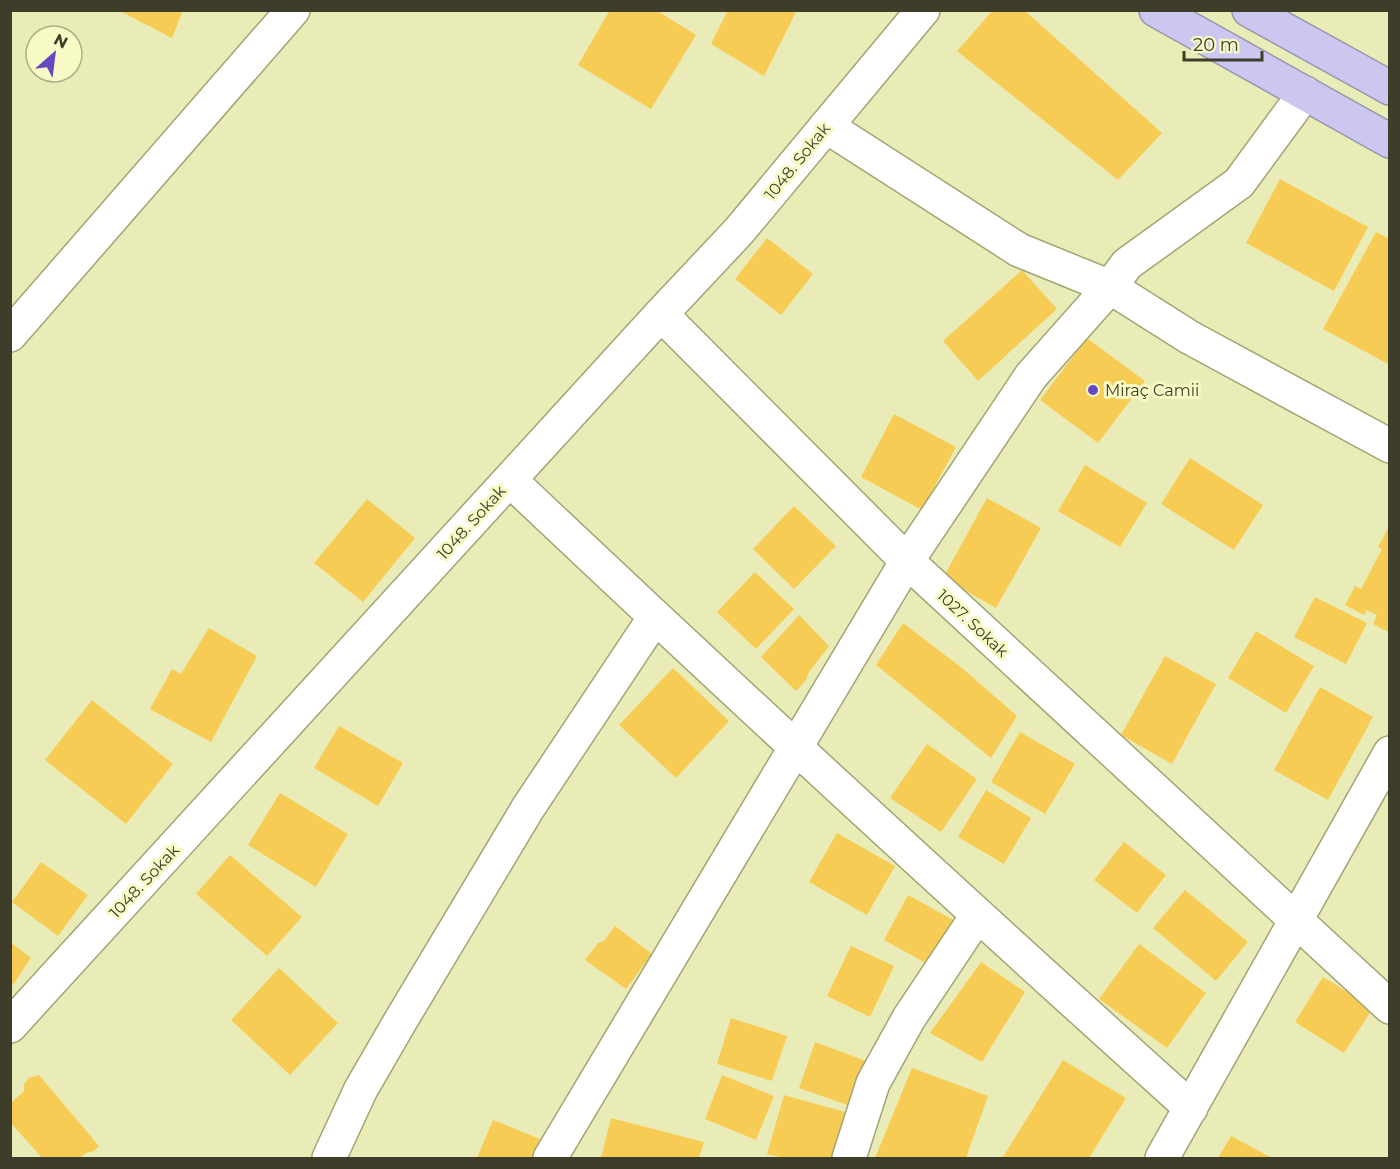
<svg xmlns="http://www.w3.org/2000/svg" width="1400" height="1169" font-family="Montserrat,sans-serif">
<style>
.building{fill:#f7cc54}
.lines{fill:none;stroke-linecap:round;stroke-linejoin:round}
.minor-casing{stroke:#a2a473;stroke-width:36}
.highway-casing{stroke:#9997ab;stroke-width:36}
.minor{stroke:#fff;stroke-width:33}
.highway{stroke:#cbc7f1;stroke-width:33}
.poi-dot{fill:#6648c1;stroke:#f7fac5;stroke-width:2}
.labels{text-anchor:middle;stroke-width:6;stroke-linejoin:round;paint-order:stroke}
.street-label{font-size:16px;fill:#3d3d29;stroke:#f7fac5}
.poi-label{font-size:16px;fill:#3d3d29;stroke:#f7fac5;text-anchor:start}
</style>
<rect width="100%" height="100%" fill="#eaecb8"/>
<!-- building -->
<path class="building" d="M 118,10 L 183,10 L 172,38 Z
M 610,10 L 656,10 L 696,35 L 651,109 L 578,65 Z
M 728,10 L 797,10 L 764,76 L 711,44 Z
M 993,10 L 1024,10 L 1162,133 L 1118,180 L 957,51 Z
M 1280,179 L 1368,227 L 1334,291 L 1246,243 Z
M 1376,232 L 1390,239 L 1390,365 L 1323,329 Z
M 767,238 L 813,274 L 781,315 L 735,279 Z
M 1022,270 L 1057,309 L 978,381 L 943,341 Z
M 1087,338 L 1145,381 L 1098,443 L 1040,400 Z
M 894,414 L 956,447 L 922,510 L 861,477 Z
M 1190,458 L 1263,505 L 1234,550 L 1161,504 Z
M 1085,465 L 1147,503 L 1120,547 L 1058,511 Z
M 987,498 L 1041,528 L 996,608 L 943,578 Z
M 367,499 L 415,538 L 363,602 L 314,563 Z
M 794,506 L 836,546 L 794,589 L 753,549 Z
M 1388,528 L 1390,529 L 1390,633 L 1373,624 L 1377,615 L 1367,610 L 1364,615 L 1345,605 L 1355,586 L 1361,589 L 1382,549 L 1378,547 Z
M 755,572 L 794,609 L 756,649 L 717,612 Z
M 1315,597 L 1367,623 L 1346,664 L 1294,637 Z
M 799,615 L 829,646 L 809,672 L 806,680 L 796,691 L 761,657 Z
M 903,623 L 962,668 L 1017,716 L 991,758 L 876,665 Z
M 209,628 L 257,656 L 211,742 L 150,709 L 172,669 L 181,674 Z
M 1256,631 L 1314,666 L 1286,713 L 1228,678 Z
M 1165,656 L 1216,684 L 1172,764 L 1121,735 Z
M 673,668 L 729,721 L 676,778 L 619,725 Z
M 1320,687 L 1373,717 L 1328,800 L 1274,770 Z
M 92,700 L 173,764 L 126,824 L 45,760 Z
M 339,726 L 403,763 L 378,806 L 314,768 Z
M 1020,732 L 1075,764 L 1045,814 L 991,782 Z
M 927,744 L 977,779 L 941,832 L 890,798 Z
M 986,790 L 1031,818 L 1004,864 L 958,837 Z
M 280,793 L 348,834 L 316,887 L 248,845 Z
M 837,833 L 895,866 L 867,915 L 809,882 Z
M 1124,842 L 1166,875 L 1137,913 L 1094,880 Z
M 230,855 L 302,917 L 267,956 L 196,894 Z
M 41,862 L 88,895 L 58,936 L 12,902 Z
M 1185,890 L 1248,942 L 1216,981 L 1153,928 Z
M 908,895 L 955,921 L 931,966 L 884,940 Z
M 615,926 L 652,954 L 626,989 L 585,960 L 598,943 L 604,941 Z
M 10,942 L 31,958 L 10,989 Z
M 1139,944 L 1206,993 L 1167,1048 L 1099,999 Z
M 851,946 L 894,966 L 870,1017 L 827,996 Z
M 981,962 L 1025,992 L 982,1062 L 930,1033 Z
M 279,968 L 338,1023 L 290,1075 L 231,1020 Z
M 1323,977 L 1373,1008 L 1344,1053 L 1295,1022 Z
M 731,1018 L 787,1036 L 772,1081 L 717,1064 Z
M 815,1042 L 866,1061 L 850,1106 L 799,1088 Z
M 1063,1060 L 1126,1098 L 1089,1158 L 1005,1158 L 1003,1157 Z
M 912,1068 L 988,1096 L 966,1158 L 875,1158 Z
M 39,1075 L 99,1146 L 94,1151 L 86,1153 L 80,1158 L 42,1158 L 10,1122 L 10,1104 L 24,1091 L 24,1084 L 29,1078 Z
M 722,1075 L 774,1096 L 756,1140 L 705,1119 Z
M 784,1095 L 845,1112 L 832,1158 L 784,1158 L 767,1154 Z
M 611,1118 L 704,1142 L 699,1158 L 601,1158 Z
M 493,1120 L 540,1139 L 532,1158 L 477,1158 Z
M 1231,1136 L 1272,1158 L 1218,1158 Z"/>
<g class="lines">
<defs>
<path id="minor" d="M 826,126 L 1019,250 L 1110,287 L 1189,337 L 1390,446
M 661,314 L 907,561 L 1390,1007
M 10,335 L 293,10
M 510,480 C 734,692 961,901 1191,1108
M 10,1026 L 661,314 L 739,231 L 923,10
M 329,1158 L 361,1089 L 401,1020 L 528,808 L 655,617
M 550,1158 L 907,561 L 1031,376 L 1110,287 L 1127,264 L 1239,183 L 1305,93
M 849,1158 L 873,1083 L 909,1018 L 977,916
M 1162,1158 L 1390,753"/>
<path id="highway" d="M 1156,10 L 1390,141
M 1249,10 L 1390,88"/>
</defs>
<!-- minor casing -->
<use href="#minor" class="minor-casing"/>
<!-- highway casing -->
<use href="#highway" class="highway-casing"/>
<!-- minor -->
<use href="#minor" class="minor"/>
<!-- highway -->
<use href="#highway" class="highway"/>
</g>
<!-- markers -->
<circle class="poi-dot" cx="1093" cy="390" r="6"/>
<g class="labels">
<!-- street labels -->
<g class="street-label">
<text transform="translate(797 161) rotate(-51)" y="6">1048. Sokak</text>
<text transform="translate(471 522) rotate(-48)" y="6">1048. Sokak</text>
<text transform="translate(973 623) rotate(43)" y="6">1027. Sokak</text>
<text transform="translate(144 881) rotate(-47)" y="6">1048. Sokak</text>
</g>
<!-- poi labels -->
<g class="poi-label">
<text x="1105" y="396">Miraç Camii</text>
</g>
</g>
<!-- border -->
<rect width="1400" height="1169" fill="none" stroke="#3d3d29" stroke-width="24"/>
<!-- north arrow -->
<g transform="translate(54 54) rotate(28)"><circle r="28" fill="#f7fac5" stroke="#adae87" stroke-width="1.5"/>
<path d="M0-4.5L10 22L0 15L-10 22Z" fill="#6648c1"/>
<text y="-9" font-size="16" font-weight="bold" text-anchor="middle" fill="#3d3d29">N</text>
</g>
<!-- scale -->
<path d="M1184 51v9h78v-9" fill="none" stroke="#3d3d29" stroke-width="3"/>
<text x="1193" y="51" font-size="18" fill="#3d3d29" stroke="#f7fac5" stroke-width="4.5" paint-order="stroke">20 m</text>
</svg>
